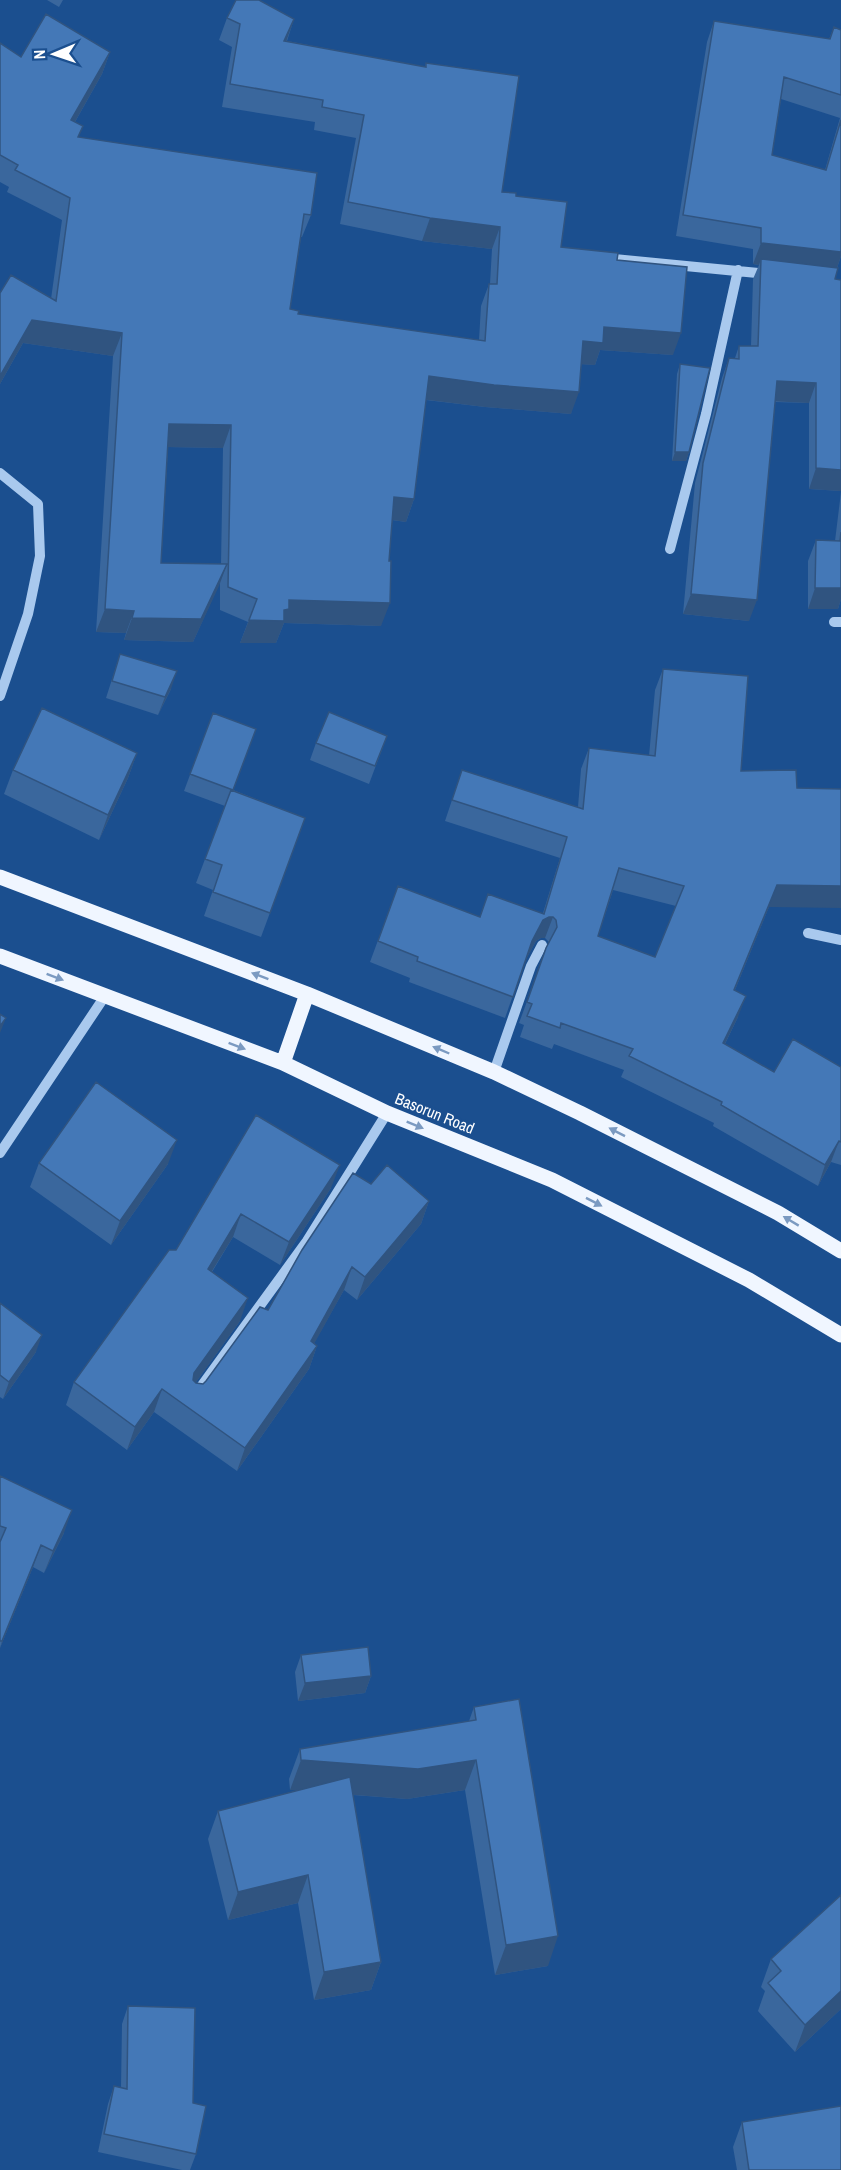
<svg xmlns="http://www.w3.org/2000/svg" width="841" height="2170" font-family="'Archivo Narrow',sans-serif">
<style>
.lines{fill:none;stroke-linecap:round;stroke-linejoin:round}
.minor{stroke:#a9c9ee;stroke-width:10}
.major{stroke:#f0f6ff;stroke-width:15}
.wall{fill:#3a679d;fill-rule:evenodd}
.shaded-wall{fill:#305480}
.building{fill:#4478b7;stroke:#305480;stroke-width:1.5;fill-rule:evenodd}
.oneway{fill:#7b9ac1}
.labels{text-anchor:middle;stroke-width:5;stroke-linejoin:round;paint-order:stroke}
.street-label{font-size:16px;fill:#fff;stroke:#1b4f8f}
</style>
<rect width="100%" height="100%" fill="#1b4f8f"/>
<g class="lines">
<!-- minor -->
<path class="minor" d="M 604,258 L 768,274
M 0,473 L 38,504 L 40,556 L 28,614 L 0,696
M 670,549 L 706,414 L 738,270
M 834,622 L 841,622
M 808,933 L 841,940
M 494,1072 L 531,966 L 542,945
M 0,1153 L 105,996
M 195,1395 L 307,1241 L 387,1113"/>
<!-- major -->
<path class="major" d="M 0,877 L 307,994 L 494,1072 L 580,1113 L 778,1213 L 841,1251
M 0,956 L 283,1063 L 387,1113 L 552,1180 L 749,1280 L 841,1335
M 283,1063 L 307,994"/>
</g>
<!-- wall -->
<path class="wall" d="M 47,0 L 63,0 L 59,7 Z
M 227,18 L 294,19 L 287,41 L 425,67 L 426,63 L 502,192 L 516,196 L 561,247 L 617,260 L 673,355 L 600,350 L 595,365 L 581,364 L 571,414 L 485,407 L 426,400 L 414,499 L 406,522 L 392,520 L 381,626 L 284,623 L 276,643 L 240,643 L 248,622 L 220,610 L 220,582 L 193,642 L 124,640 L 126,633 L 96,632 L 113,356 L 23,343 L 0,384 L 0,293 L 51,299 L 62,220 L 7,192 L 9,187 L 0,182 L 0,43 L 21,57 L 110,52 L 102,74 L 75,122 L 79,138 L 311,215 L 302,237 L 301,237 L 290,309 L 298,314 L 479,340 L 481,306 L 489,284 L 490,284 L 492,249 L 422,241 L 340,224 L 356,138 L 314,130 L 315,122 L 222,107 L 232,47 L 219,40 ZM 168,447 L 223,448 L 221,564 L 161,563 Z
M 714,21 L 829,39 L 834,27 L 841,30 L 841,256 L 837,268 L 835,279 L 841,491 L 809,489 L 809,403 L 775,402 L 749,621 L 683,614 L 695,483 L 722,378 L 729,358 L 735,358 L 739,346 L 751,346 L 753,279 L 759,265 L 753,264 L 753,249 L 676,236 L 707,42 ZM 781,99 L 840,118 L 825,170 L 772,155 Z
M 680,364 L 689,452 L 686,461 L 672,461 L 677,374 Z
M 841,492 L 841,599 L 838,609 L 808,609 L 808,561 L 816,540 L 835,541 Z
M 120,654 L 171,689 L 158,715 L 106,698 Z
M 663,669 L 741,771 L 769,907 L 735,990 L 738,1017 L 725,1044 L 774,1072 L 841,1067 L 841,1165 L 831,1162 L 818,1186 L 713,1126 L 714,1123 L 621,1077 L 624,1070 L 554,1044 L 552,1049 L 520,1037 L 524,1025 L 519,1023 L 549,942 L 545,938 L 541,938 L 536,941 L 525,961 L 505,1018 L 409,982 L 410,978 L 370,962 L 398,886 L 480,917 L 543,913 L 560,858 L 445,821 L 462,770 L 578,807 L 581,769 L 589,748 L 649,756 L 655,690 ZM 613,890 L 676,906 L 655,957 L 598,936 Z
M 213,713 L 233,790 L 305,818 L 261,937 L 204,916 L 213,890 L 196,883 L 225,806 L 184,791 Z
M 387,736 L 369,784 L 310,760 L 316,743 Z
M 137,753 L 128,778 L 99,840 L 4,794 L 13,770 Z
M 256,1115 L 331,1188 L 280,1265 L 233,1237 L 212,1272 L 240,1321 L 196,1382 L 196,1383 L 203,1384 L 206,1381 L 268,1310 L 371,1184 L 429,1201 L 421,1224 L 357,1300 L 344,1290 L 314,1343 L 317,1346 L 309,1369 L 237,1471 L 154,1412 L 127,1450 L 66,1405 L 74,1382 L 176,1250 Z
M 39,1163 L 168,1164 L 111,1245 L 30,1187 Z
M 0,1303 L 36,1352 L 3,1399 L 0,1397 Z
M 0,1476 L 64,1533 L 44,1573 L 33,1567 L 0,1648 Z
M 301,1655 L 371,1676 L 365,1693 L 298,1701 L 295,1672 Z
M 474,1707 L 548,1966 L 495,1975 L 465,1790 L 407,1799 L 353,1795 L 381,1962 L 371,1990 L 314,2000 L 298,1903 L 228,1920 L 208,1839 L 218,1811 L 299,1790 L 290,1790 L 289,1779 L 300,1749 L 469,1721 Z
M 771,1959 L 841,2009 L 795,2052 L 758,2011 L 765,1991 L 761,1987 Z
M 128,2006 L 193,2103 L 196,2154 L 190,2170 L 182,2170 L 98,2152 L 108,2104 L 114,2086 L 121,2088 L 122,2024 Z
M 742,2122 L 841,2170 L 737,2170 L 733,2147 Z"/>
<!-- shaded-wall -->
<path class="shaded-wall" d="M 294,19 L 286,42 L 284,41 Z
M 110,52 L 102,74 L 63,143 L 71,120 Z
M 430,218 L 500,227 L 492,249 L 422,241 Z
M 761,243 L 841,252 L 841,256 L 835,274 L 761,259 L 759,265 L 753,264 Z
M 32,320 L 122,333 L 113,356 L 23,343 L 0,384 L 0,376 Z
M 604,327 L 681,333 L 673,355 L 600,350 L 595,365 L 575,364 L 583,341 Z
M 429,376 L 579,392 L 571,414 L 485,407 L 420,399 Z
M 777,381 L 816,383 L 809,403 L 769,401 Z
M 169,424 L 231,425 L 223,448 L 161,447 Z
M 675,452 L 689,452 L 686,461 L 672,461 Z
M 816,468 L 841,470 L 841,491 L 809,489 Z
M 394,497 L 414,499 L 406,522 L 386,519 Z
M 227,564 L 219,586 L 193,642 L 124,640 L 132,618 Z
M 815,588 L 841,588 L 841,599 L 838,609 L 808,609 Z
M 691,594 L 757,600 L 749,621 L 683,614 Z
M 289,600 L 390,603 L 381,626 L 284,623 L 276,643 L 240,643 L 249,620 L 284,610 Z
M 105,609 L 134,611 L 126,633 L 96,632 Z
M 177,671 L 171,689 L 158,715 L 165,697 Z
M 137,753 L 128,778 L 99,840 L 108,815 Z
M 777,885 L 841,886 L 841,908 L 769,907 L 726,1011 L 734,990 Z
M 549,917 L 553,917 L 545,938 L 541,938 L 536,941 L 524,963 L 532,941 L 543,920 Z
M 746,996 L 738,1017 L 715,1064 L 723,1043 Z
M 6,1018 L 0,1033 L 0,1026 Z
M 177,1140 L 168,1164 L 111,1245 L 120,1221 Z
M 839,1141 L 831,1162 L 818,1186 L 825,1165 Z
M 340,1165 L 331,1188 L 280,1265 L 289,1242 Z
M 429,1201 L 421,1224 L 357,1300 L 365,1277 Z
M 241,1214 L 233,1237 L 199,1292 L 208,1269 Z
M 352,1267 L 344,1290 L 303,1364 L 311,1341 Z
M 248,1298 L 240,1321 L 186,1396 L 194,1373 Z
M 42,1335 L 36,1352 L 3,1399 L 9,1382 Z
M 317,1346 L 309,1369 L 237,1471 L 245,1448 Z
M 162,1389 L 154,1412 L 127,1450 L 135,1427 Z
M 72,1510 L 64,1533 L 44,1573 L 53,1551 Z
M 41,1545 L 33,1567 L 0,1648 L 2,1641 Z
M 371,1676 L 365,1693 L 298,1701 L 305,1683 Z
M 301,1760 L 476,1760 L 465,1790 L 407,1799 L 290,1790 Z
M 308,1875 L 298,1903 L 228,1920 L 238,1892 Z
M 558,1936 L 548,1966 L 495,1975 L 506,1945 Z
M 381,1962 L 371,1990 L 314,2000 L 324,1972 Z
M 841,1991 L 841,2009 L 795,2052 L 805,2025 Z"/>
<!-- building -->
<path class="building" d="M 236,0 L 259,0 L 294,19 L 284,41 L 426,67 L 426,63 L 519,76 L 502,192 L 516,193 L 516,196 L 567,202 L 561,247 L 618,253 L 617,260 L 687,267 L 681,333 L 604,327 L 603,343 L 583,341 L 579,392 L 494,385 L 429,376 L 414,499 L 394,497 L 389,561 L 391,561 L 390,603 L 289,600 L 289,609 L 284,610 L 284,621 L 249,620 L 257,599 L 228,587 L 231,425 L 169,424 L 161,563 L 227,564 L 201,619 L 132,618 L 134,611 L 105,609 L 122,333 L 32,320 L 0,376 L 0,293 L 11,275 L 56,301 L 70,198 L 15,170 L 18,165 L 0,155 L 0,43 L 21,57 L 46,14 L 110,52 L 71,120 L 83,126 L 78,137 L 317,173 L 311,215 L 304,214 L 290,309 L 299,311 L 298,314 L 485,341 L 489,284 L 497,284 L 500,227 L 430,218 L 348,202 L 364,115 L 322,107 L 323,100 L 230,84 L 240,24 L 227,18 Z
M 714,21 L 830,39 L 834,27 L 841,30 L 841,95 L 784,77 L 772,155 L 826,170 L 841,120 L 841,252 L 761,243 L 761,228 L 683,215 Z
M 761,259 L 838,268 L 835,279 L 841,280 L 841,470 L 816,468 L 816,383 L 777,381 L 757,600 L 691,594 L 703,463 L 729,358 L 739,359 L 739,346 L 758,346 Z
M 680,364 L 710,368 L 689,452 L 675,452 Z
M 841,532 L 841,588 L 815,588 L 816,540 L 840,541 Z
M 120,654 L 177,671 L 165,697 L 112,681 Z
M 663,669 L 748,676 L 741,771 L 796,770 L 797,788 L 841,789 L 841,886 L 777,885 L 734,990 L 746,996 L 723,1043 L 774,1072 L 793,1039 L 841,1067 L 841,1142 L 839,1141 L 825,1165 L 721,1105 L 722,1102 L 629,1056 L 633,1049 L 561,1023 L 560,1028 L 527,1016 L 532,1004 L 527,1002 L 546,948 L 557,927 L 556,920 L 553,917 L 549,917 L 543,920 L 532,941 L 513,997 L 417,961 L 418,957 L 378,941 L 398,886 L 480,917 L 488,894 L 544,914 L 567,837 L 452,800 L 462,770 L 583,809 L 589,748 L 655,756 ZM 619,868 L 684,886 L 655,957 L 598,936 Z
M 42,708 L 137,753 L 108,815 L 13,770 Z
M 329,712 L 387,736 L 375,766 L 316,743 Z
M 213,713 L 256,729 L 233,790 L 190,774 Z
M 231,790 L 305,818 L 270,913 L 213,892 L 222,865 L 205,859 Z
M 0,1014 L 6,1018 L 0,1026 Z
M 96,1082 L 177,1140 L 120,1221 L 39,1163 Z
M 256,1115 L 340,1165 L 289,1242 L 241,1214 L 208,1269 L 248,1298 L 194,1373 L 193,1380 L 196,1383 L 203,1384 L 206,1381 L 260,1307 L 268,1310 L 302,1250 L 353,1173 L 371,1184 L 387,1165 L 429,1201 L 365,1277 L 352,1267 L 311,1341 L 317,1346 L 245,1448 L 162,1389 L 135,1427 L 74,1382 L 169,1250 L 176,1250 Z
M 0,1303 L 42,1335 L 9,1382 L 0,1375 Z
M 0,1476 L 72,1510 L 53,1551 L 41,1545 L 2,1641 L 0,1641 L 0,1542 L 6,1528 L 0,1526 Z
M 368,1647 L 371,1676 L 305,1683 L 301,1655 Z
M 519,1699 L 558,1936 L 506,1945 L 476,1760 L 418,1769 L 301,1760 L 300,1749 L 476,1720 L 474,1707 Z
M 350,1777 L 381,1962 L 324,1972 L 308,1875 L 238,1892 L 218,1811 Z
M 841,1895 L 841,1991 L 805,2025 L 768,1983 L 781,1971 L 771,1959 Z
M 128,2006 L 195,2008 L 193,2103 L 206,2106 L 196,2154 L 104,2134 L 114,2086 L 127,2089 Z
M 841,2106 L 841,2170 L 749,2170 L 742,2122 Z"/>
<!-- one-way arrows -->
<defs><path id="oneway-solid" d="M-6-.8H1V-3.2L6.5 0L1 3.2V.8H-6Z" transform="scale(1.5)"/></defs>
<g class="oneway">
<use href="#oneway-solid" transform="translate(260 976) rotate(-159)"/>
<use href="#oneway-solid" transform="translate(55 977) rotate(21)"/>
<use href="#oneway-solid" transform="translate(237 1046) rotate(21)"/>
<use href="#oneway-solid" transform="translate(441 1050) rotate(-157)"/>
<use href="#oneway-solid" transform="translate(415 1125) rotate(22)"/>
<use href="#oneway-solid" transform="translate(617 1132) rotate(-153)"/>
<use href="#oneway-solid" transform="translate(594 1202) rotate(27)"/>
<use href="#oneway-solid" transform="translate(791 1221) rotate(-149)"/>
</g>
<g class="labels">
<!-- street labels -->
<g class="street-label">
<text transform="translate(435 1113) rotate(22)" y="6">Basorun Road</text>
</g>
</g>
<!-- north arrow -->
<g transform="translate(54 54) rotate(268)" stroke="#1b4f8f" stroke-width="4.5" paint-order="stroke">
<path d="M0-4.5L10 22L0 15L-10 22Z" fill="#ffffff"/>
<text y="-9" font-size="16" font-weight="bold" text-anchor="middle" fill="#ffffff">N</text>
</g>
</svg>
